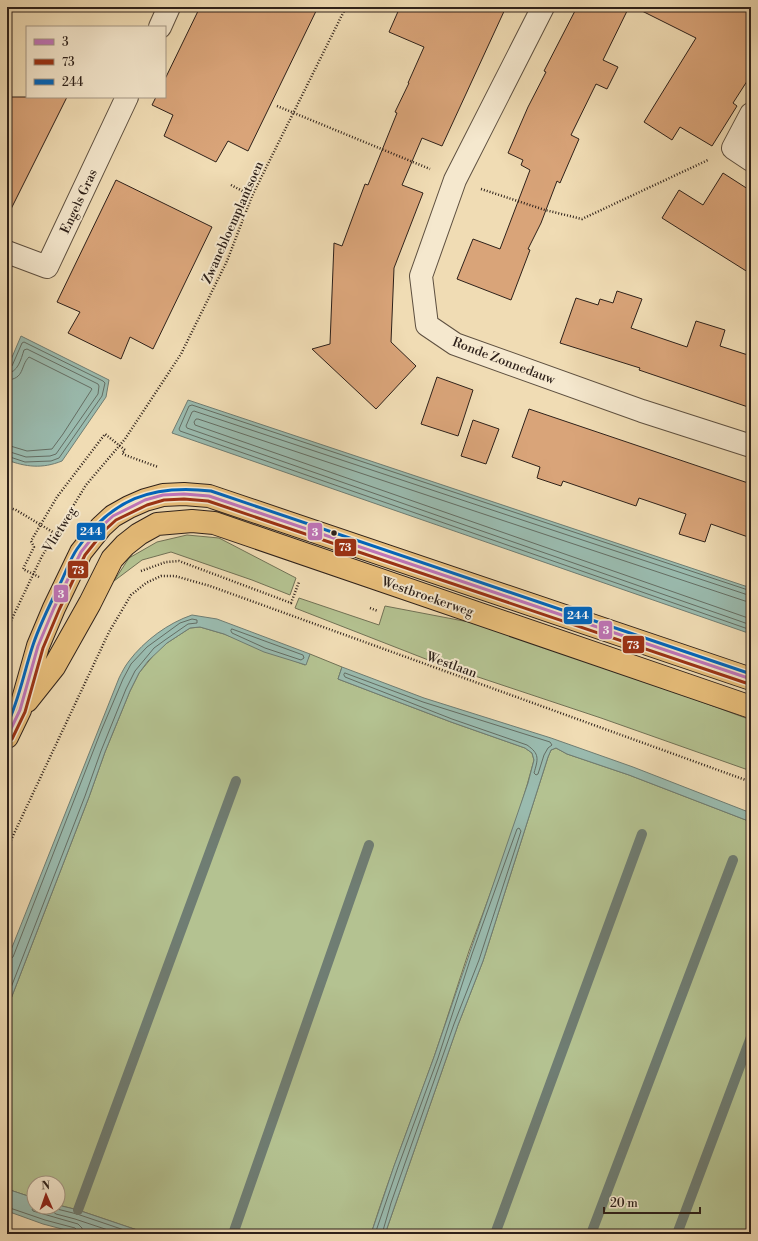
<svg xmlns="http://www.w3.org/2000/svg" width="758" height="1241" viewBox="0 0 758 1241" font-family="'Libre Bodoni',serif">
	<rect width="100%" height="100%" fill="#f0dcb4"/>
	<filter id="stains"><feTurbulence type="fractalNoise" baseFrequency=".005" numOctaves="4"/><feColorMatrix values="0 0 0 0 .2 0 0 0 0 .09 0 0 0 0 .02 0 0 0 .5 -.17"/></filter>
	<radialGradient id="worn" r=".72"><stop offset=".6" stop-color="#630" stop-opacity="0"/><stop offset="1" stop-color="#630" stop-opacity=".3"/></radialGradient>
	<!-- green -->
	<path fill="#b4c291" stroke="#717256" d="M187,535l32,3 77,40 -6,17 -38,-15 -81,-28 -29,8 -28,21 15,-23 28,-16z
		M299,598l80,27 6,-19 89,17 141,47 136,50v51l-150,-53 -165,-55 -141,-55z
		M200,627l24,7 81,31 5,-11 32,13 -4,12 113,43 74,26 7,5 2,7c-17,65 -42,128 -65,191 -12,36 -23,71 -35,106 -21,59 -44,117 -63,177h-222l-71,-24 -20,-5v-22h-24v15l-27,-9v-180l82,-212 16,-45 25,-61 9,-18 18,-22 10,-8 23,-15z
		M556,748l11,6 62,21 122,47v412h-366l73,-209 25,-64 65,-204 3,-7z"/>
	<!-- water -->
	<path fill="#9abbaf" stroke="#6f7d73" d="M21,336l88,44 -3,17 -44,64c-20,8 -36,6 -55,-1v-91z
		M188,400l563,188v46l-579,-201z
		M192,615l25,4 93,35 -4,11 -42,-13 -40,-18 -24,-7 -10,1 -23,15 -19,18 -9,12 -9,18 -25,61 -16,45 -82,212v-49l112,-282c3,-6 6,-12 10,-17 15,-20 39,-38 63,-46z
		M342,667l82,31 127,40 82,29 118,46v9l-122,-47 -62,-21 -11,-6 -5,2 -3,7 -65,204 -25,64 -73,209h-14l23,-68 40,-109 94,-274 6,-23 -2,-7 -7,-5 -74,-26 -113,-43z
		M7,1189l27,9v9h24v-2l20,5 71,24h-68l-38,-10 -36,-13z"/>
	<g fill="none" stroke-linecap="round" stroke-linejoin="round">
		<!-- shore -->
		<path stroke="#646e64" stroke-width="1" d="M7,368l5,-2 10,-23 2,-1 79,39 2,2 -3,13 -43,62 -8,3 -26,1 -18,-6
			M7,373c11,0 14,-14 17,-23l3,-1 71,35 1,2 -1,8 -42,60 -6,2 -24,1 -19,-6
			M7,380c18,-1 13,-14 22,-23l62,31 1,1 -29,45 -11,15 -25,2 -20,-6
			M751,591l-559,-186 -3,1 -10,23 1,2 571,199
			M751,596l-557,-185 -2,1 -6,14 1,2 564,197
			M751,602l-6,-1 -547,-182h-2l-2,3 1,3 556,194
			M232,629l71,26 1,3 -3,2 -36,-12 -33,-15 -1,-2z
			M345,673l78,29 127,40 2,3 -4,3 -4,7 -6,19 -2,1 -2,-2c4,-14 6,-19 -7,-28l-75,-26 -107,-42 -1,-2z
			M7,960l3,-1 3,-2 88,-226 22,-52 8,-15 16,-17 33,-24 12,-4 5,1v3l-9,1 -23,16 -11,8 -19,23 -9,18 -25,62 -16,45 -78,202
			M7,1207l38,13 30,8 3,3v3
			M34,1207l-2,2 1,2 45,13 4,4 1,6
			M49,1207l3,4 4,3 19,5 45,15
			M55,1207l2,2 20,5 59,20
			M375,1234l23,-67 40,-109 34,-104 45,-125 2,-1 2,3 -42,129 -25,64 -63,179 -9,31"/>
		<!-- stream -->
		<path stroke="#6f7d73" stroke-width="10" d="M78,1210l158,-429
			M233,1234l136,-389
			M495,1234l147,-400
			M591,1234l142,-374
			M677,1234l74,-197"/>
	</g>
	<!-- building -->
	<path fill="#d9a479" stroke="#2e211a" d="M200,7h118l-70,144 -20,-10 -12,21 -52,-26 9,-21 -21,-10 4,-8h9v-18z
		M400,7h106l-64,139 -20,-8 -20,47 21,8 -29,75 -3,74 25,24 -40,43 -64,-60 18,-5 4,-101 8,3 23,-62 3,1 29,-72 -2,-1 14,-29h-1l16,-36 -35,-15z
		M577,7h52l-26,53 15,7 -11,22 -11,-5 -25,51 8,4 -19,44 -3,-2 -16,42 -13,26 2,1 -19,50 -54,-21 16,-40 27,10 30,-79 -9,-5 2,-5 -15,-7 20,-46 18,-35 -2,-1z
		M634,7h117v68l-18,28 4,3 -25,40 -32,-19 -8,13 -28,-18 52,-84z
		M7,97h60l-60,120z
		M723,173l28,18v83l-89,-56 17,-28 24,15z
		M116,180l96,47 -59,122 -23,-12 -9,22 -53,-26 12,-21 -23,-10z
		M617,291l25,8 -11,29 56,19 9,-26 29,9 -5,16 31,10v52l-112,-38 1,-2 -80,-25 16,-45 22,7 2,-6 13,4z
		M437,377l36,13 -15,46 -37,-12z
		M529,409l222,75v54l-40,-14 -6,18 -26,-8 7,-20 -47,-16 -3,8 -73,-25 -2,5 -24,-8 3,-11 -28,-10z
		M473,420l26,9 -13,35 -25,-8z"/>
	<g fill="none" stroke-linecap="round" stroke-linejoin="round">
		<!-- minor casing -->
		<g stroke="#5e5040" stroke-width="24">
			<path id="minor" d="M543,7l-88,173 -34,96 6,49 28,19 187,67 109,35
				M160,27l9,-20
				M751,114l-18,34 18,12
				M7,252l40,15 80,-170"/>
		</g>
		<!-- major casing -->
		<g stroke="#2e211a" stroke-width="24">
			<path id="major" d="M27,701l27,-34 36,-64 22,-44 13,-14 14,-11 18,-10 35,-3 22,2 537,184
				M7,737l13,-27 18,-64 16,-38 27,-56 20,-25 12,-11 16,-9 16,-7 18,-5 21,-1 25,2 542,183"/>
		</g>
		<!-- path -->
		<path stroke="#2e211a" stroke-width="2.5" stroke-dasharray="1 2" stroke-linecap="butt" d="M277,106l153,63
			M231,185l21,11
			M481,189l64,21 37,9 126,-59
			M7,507l9,3 40,24
			M141,571l25,-9 13,-1 112,42 8,-21h1
			M39,577l-16,-8 11,-22 -3,-6 26,-44 48,-63 20,16 -3,3 3,2 33,12
			M370,608l8,3
			M7,629l35,-73 14,-22 30,-49 39,-46 56,-85 46,-93 25,-65 94,-189
			M7,845l4,-5 98,-208 22,-37 15,-12 15,-7h14l35,10 541,196"/>
		<!-- minor -->
		<use href="#minor" stroke="#f5e8ce" stroke-width="22"/>
		<!-- major -->
		<use href="#major" stroke="#e8be7a" stroke-width="22"/>
		<!-- bus-1 casing -->
		<g stroke="#f5e8ce" stroke-width="6">
			<path id="bus-1" d="M7,737l13,-27 18,-64 16,-38 27,-56 20,-25 12,-11 32,-16 18,-5 21,-1 25,2 542,183"/>
		</g>
		<!-- bus-2 casing -->
		<g stroke="#f5e8ce" stroke-width="6">
			<path id="bus-2" d="M12,739l13,-27 18,-64 16,-38 26,-55 20,-25 11,-10 31,-15 17,-5 20,-1 24,2 541,183"/>
		</g>
		<!-- bus-3 casing -->
		<g stroke="#f5e8ce" stroke-width="6">
			<path id="bus-3" d="M7,725c12,-25 17,-53 26,-80 7,-21 17,-41 27,-61 6,-12 10,-25 17,-35 34,-50 75,-65 134,-58l540,183"/>
		</g>
		<!-- bus-1 -->
		<use href="#bus-1" stroke="#c075ba" stroke-width="3"/>
		<!-- bus-2 -->
		<use href="#bus-2" stroke="#9b3214" stroke-width="3"/>
		<!-- bus-3 -->
		<use href="#bus-3" stroke="#0065bd" stroke-width="3"/>
	</g>
	<!-- markers -->
	<circle fill="#2e211a" stroke="#f5e8ce" stroke-width="1.5" cx="334" cy="533" r="3.5"/>
	<g text-anchor="middle" stroke-width="4" stroke-linejoin="round" paint-order="stroke">
		<!-- street labels -->
		<g font-size="13" fill="#2e211a" stroke="#f5e8ce">
			<text transform="translate(78 201) rotate(-65)" y="5">Engels Gras</text>
			<text transform="translate(232 222) rotate(-66)" y="5">Zwanebloemplantsoen</text>
			<text transform="translate(504 360) rotate(21)" y="5">Ronde Zonnedauw</text>
			<text transform="translate(59 529) rotate(-58)" y="5">Vlietweg</text>
			<text transform="translate(428 596) rotate(19)" y="5">Westbroekerweg</text>
			<text transform="translate(452 664) rotate(20)" y="5">Westlaan</text>
		</g>
	</g>
	<g stroke="#f5e8ce" stroke-width="1.5">
		<rect x="76" y="522" width="30" height="19" rx="4" fill="#0065bd"/>
		<rect x="307" y="522" width="16" height="19" rx="4" fill="#c075ba"/>
		<rect x="334" y="538" width="23" height="19" rx="4" fill="#9b3214"/>
		<rect x="67" y="560" width="22" height="19" rx="4" fill="#9b3214"/>
		<rect x="53" y="584" width="16" height="19" rx="4" fill="#c075ba"/>
		<rect x="563" y="606" width="30" height="19" rx="4" fill="#0065bd"/>
		<rect x="598" y="620" width="15" height="20" rx="4" fill="#c075ba"/>
		<rect x="622" y="635" width="23" height="19" rx="4" fill="#9b3214"/>
	</g>
	<g font-size="11" text-anchor="middle" font-weight="bold" fill="#fff">
		<text x="91" y="535">244</text>
		<text x="315" y="536">3</text>
		<text x="345" y="551">73</text>
		<text x="78" y="574">73</text>
		<text x="61" y="598">3</text>
		<text x="578" y="619">244</text>
		<text x="606" y="634">3</text>
		<text x="633" y="649">73</text>
	</g>
	<!-- margin -->
	<rect width="758" height="1241" fill="none" stroke="#f0dcb4" stroke-width="24"/>
	<rect x="8" y="8" width="742" height="1225" fill="none" stroke="#2e211a" stroke-width="2"/>
	<rect x="12" y="12" width="734" height="1217" fill="none" stroke="#2e211a"/>
	<!-- legend -->
	<rect x="26" y="26" width="140" height="72" fill="#f5e8ce" stroke="#a59886"/>
	<rect x="34" y="39" width="20" height="6" fill="#c075ba" stroke="#a59886"/>
	<text x="62" y="46" font-size="12" fill="#2e211a">3</text>
	<rect x="34" y="59" width="20" height="6" fill="#9b3214" stroke="#a59886"/>
	<text x="62" y="66" font-size="12" fill="#2e211a">73</text>
	<rect x="34" y="79" width="20" height="6" fill="#0065bd" stroke="#a59886"/>
	<text x="62" y="86" font-size="12" fill="#2e211a">244</text>
	<!-- north arrow -->
	<g transform="translate(46 1195) rotate(358)"><circle r="19" fill="#f5e8ce" stroke="#a59886"/>
	<path d="M0-3L7 15L0 10L-7 15Z" fill="#8f2418"/>
	<text y="-6" font-size="11" font-weight="bold" text-anchor="middle" fill="#2e211a">N</text>
	</g>
	<!-- scale -->
	<path d="M604 1207v6h96v-6" fill="none" stroke="#2e211a" stroke-width="2"/>
	<text x="610" y="1207" font-size="12" fill="#2e211a" stroke="#f5e8ce" stroke-width="3" paint-order="stroke">20 m</text>
	<rect width="100%" height="100%" filter="url(#stains)"/>
	<rect width="100%" height="100%" fill="url(#worn)"/>
</svg>
